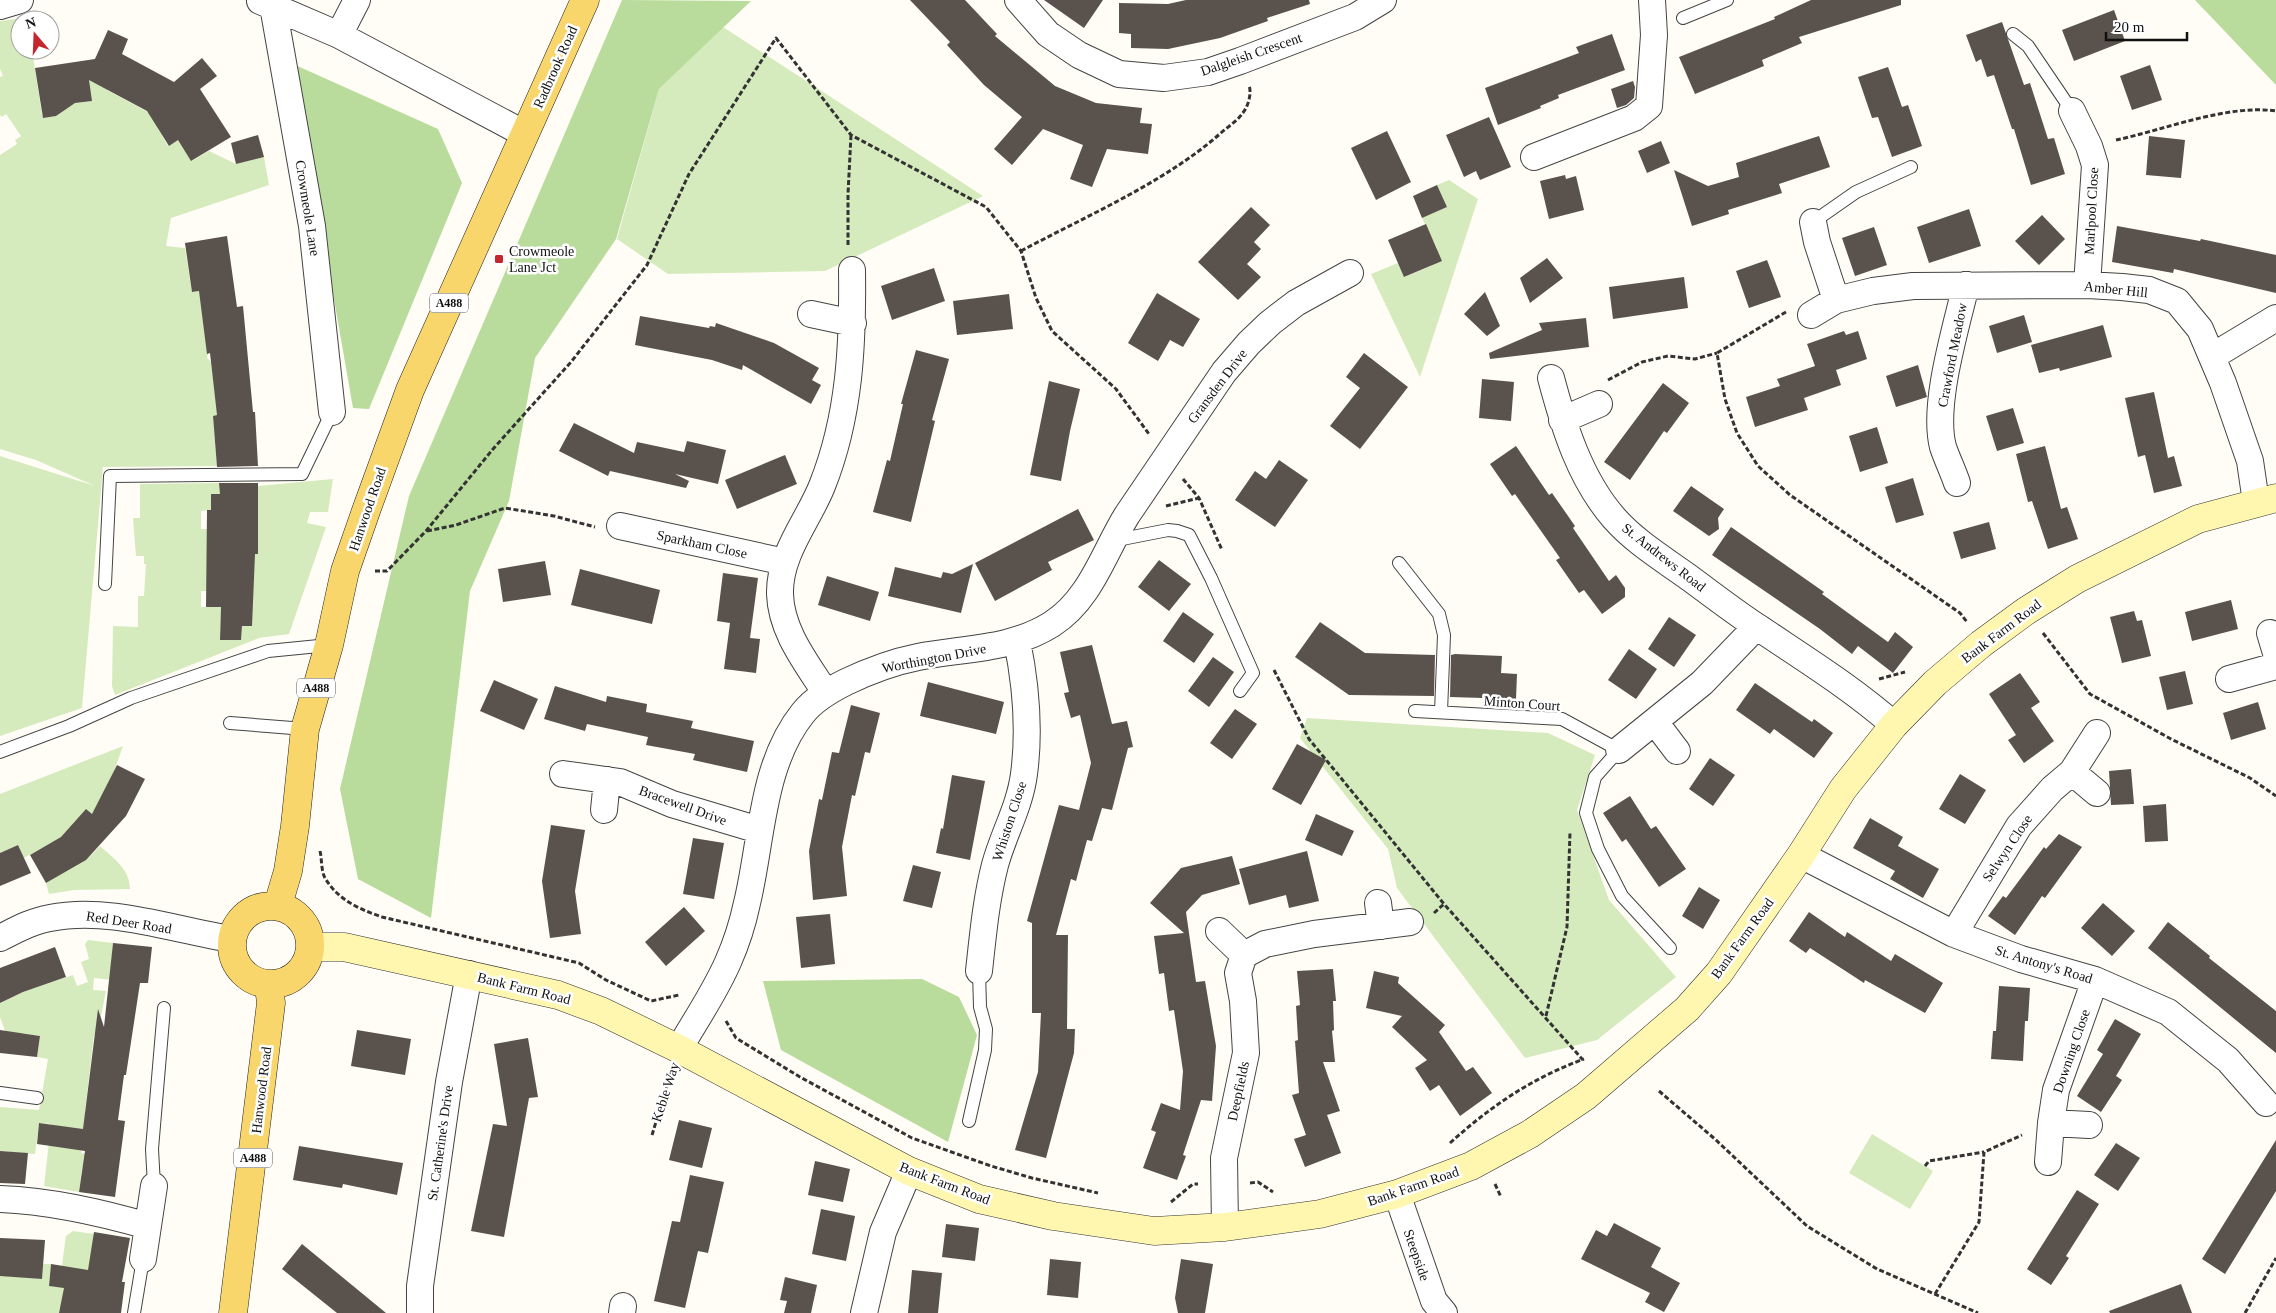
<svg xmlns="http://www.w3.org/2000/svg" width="2276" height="1313" viewBox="0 0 2276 1313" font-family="Georgia,serif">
	<rect width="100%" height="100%" fill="#fffdf5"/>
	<!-- green -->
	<path fill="#d5ebbd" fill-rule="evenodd" d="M47,15v5h-27v30h12l10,65c8,3 13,2 20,-3l-1,-7 31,-4 -13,-15 -3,-24 14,6 6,-12 25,13 -14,21 57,31 -7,6 11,19 10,-6 14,21 17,-10 27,13 28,-7 5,28 -98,33 -5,28 19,2 7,44 31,-5 -16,71 4,4 6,49v4l-4,1 4,50 -114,1 -21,241 -82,28v-280l95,30 -59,-26 -36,-11v-294l17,-11 -2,-4 6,-4 -15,-22 -4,3 -2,-2v-38l3,-1 -3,-7v-48z
		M723,27l260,169 -158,75 -157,3 -51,-35 42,-150z
		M1449,180l29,19 -58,178 -49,-103 27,-11 7,14 26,-11 6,-18 -15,-30 25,-11 -10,-22z
		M333,479l-5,33h-18l-3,11 19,4 -37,107 -30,4 -144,57 -3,-9 1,-60 25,1v-31h6l2,-32h-2v-8h-8l-3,-38h7v-34l83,-1 1,12 -13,15 -10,1v18h6v25h50l1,-68zM201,591h10l31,35 -1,14 -21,-1 1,-32h-20z
		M1307,718l241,15 47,22 -18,55 32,90 67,77 -79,63 -72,18 -128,-170 -9,-39 -88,-111z
		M123,746c-6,17 -19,54 -30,67 -18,20 -46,32 -69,45l-6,-13 -18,8v-59z
		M100,846c14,13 30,23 30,43l-56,1 -25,4 -3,-11 31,-18 3,-16 9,8z
		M88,940l25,3 -2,21 13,1 -1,16 -29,-3 -1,12 13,1 -8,40 -4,4 -9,76 2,3 -6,39 14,3 -13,12 -3,24 -35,-6 7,-62 -12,-1 -4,31 -35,-3v-44l39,3 9,-51 -11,-2 3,-21 -18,-3 -11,14 -11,-30v-14l28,-13 45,-15 4,11 11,-4 -7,-20 8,-3 -4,-15z
		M1872,1134l61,37 -23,38 -61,-36z
		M73,1231l21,3 7,23 -41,51 -1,5h-59v-39l42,5 1,-15h8l-2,22 10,1 7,-51z"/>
	<!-- forest -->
	<path fill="#b9dc9c" d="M622,0l129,1 -92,88 -43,150 -81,119 -26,143 -39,90 -39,327 -73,-39 -18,-90 69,-293z
		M2195,0h81v85z
		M293,64l145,65 24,54 -93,226 -16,-1z
		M922,979l37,18 18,38 -29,107 -167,-92 -18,-69z"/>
	<!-- building -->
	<path fill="#5a524d" d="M910,0h55l32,34 -2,2 60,50 41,17 46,5 -2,15 12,1 -4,30 -41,-5 -15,38 -22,-8 13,-34 -40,-16 -31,36 -18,-16 28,-32 -38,-32 -37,-40 3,-3z
		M1044,0h59l-19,28z
		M1186,0h123l1,4 -43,14 1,3 -48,17 -52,11 -37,-1v-14l-12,-1v-30l49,1z
		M1811,0h90v5l-102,32 3,6 -40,17 2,6 -69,28 -16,-37 96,-38 -1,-2z
		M2114,10l11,31 -51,20 -12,-31z
		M2002,22l22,63 6,-2 18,56 6,-1 11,36 -34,11 -17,-56h-2l-18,-54 -7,2 -6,-18 -5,3 -10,-27z
		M108,30l20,9 -6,15 52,28 28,-24 15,18 -17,13 31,48 -40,24 -13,-21 -9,6 -22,-35 -58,-31 3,21 -17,2 -19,13 -13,2 -8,-50 60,-9z
		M1612,34l13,36 -67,25 1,3 -19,8 1,2 -43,17 -13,-37 94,-35 -3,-6z
		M2150,65l12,35 -30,10 -12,-34z
		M1888,67l14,40 6,-2 14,41 -30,11 -14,-40 -6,1 -14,-41z
		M1633,81l2,6 -1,11 -8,7 -9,3 -6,-19z
		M1489,117l22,50 -31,13 -4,-9 -12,6 -18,-42z
		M1387,131l24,51 -35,18 -25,-52z
		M258,135l6,22 -28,7 -5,-21z
		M1819,136l11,31 -51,17 3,9 -54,17 1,4 -37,12 -18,-56 34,16 31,-9 -3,-14z
		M2149,136l36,4 -4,38 -35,-3z
		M1661,141l9,22 -23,10 -9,-22z
		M1565,175l1,4 10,-3 8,34 -35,9 -9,-38z
		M1437,185l10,22 -25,11 -9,-22z
		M1251,207l19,18 -16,17 7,7 -14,15 14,13 -23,23 -40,-38z
		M1969,209l12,37 -52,17 -12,-36z
		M2042,215l23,24 -26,26 -24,-24z
		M1426,224l16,37 -38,16 -16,-37z
		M2117,226l83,15 1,-2 75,16v38l-102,-24 -1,4 -61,-11z
		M1874,227l13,38 -32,11 -13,-38z
		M227,236l10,71 6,-1 10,106h2l3,54 -41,1 -4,-51 4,-1 -7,-62 -3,1 -8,-63 -7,1 -7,-49z
		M1547,258l16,20 -33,25 -10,-25z
		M1767,260l14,37 -32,11 -13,-37z
		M934,268l11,33 -53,19 -11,-34z
		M1684,277l4,31 -75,11 -4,-32z
		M1485,292l15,34 -13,10 -23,-22z
		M1157,293l43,26 -17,28 -13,-7 -12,21 -30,-18z
		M1009,294l4,35 -56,6 -4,-34z
		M2024,315l8,27 -35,11 -8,-27z
		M640,316l69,12 1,-2 5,1 1,-4 58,20 45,25 -7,12 9,5 -10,19 -68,-39 -1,5 -30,-10 -77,-15z
		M1586,318l3,29 -99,12 -1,-6 53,-23 -3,-7z
		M2103,325l9,32 -52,14 -1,-3 -20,5 -8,-28z
		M1844,331l2,4 12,-4 9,28 -31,11 5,15 -37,13 4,12 -53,17 -9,-30 34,-11 -3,-7 38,-13 -8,-22z
		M916,350l33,9 -17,61 3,1 -24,101 -38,-10 14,-52 3,1 13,-57h-2z
		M1364,353l44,34 -48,62 -30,-23 30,-38 -14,-11z
		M1918,365l9,32 -31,10 -10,-31z
		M1482,379l32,3 -3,39 -32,-3z
		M1049,381l31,8 -10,42 -9,50 -31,-6z
		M1663,383l26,20 -22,30 -3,-2 -34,49 -26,-18z
		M2154,392l14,66 6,-2 8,30 -28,7 -9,-38 -7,2 -13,-59z
		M2013,408l11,35 -27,8 -11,-35z
		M574,423l60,30 3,-11 47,10 3,-11 39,9 -8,34 -43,-10 14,7 -3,7 -76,-17 -2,5 -49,-25z
		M1877,427l11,36 -28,9 -11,-36z
		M1516,446l33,49 3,-2 23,33 -2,2 36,53 7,-6 9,13v9l-23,17 -18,-24 -5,3 -23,-33 4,-2 -45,-64 -3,2 -22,-32z
		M2045,446l16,63 6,-2 11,32 -30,10 -16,-48 -4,1 -12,-48z
		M785,455l12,29 -60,25 -12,-29z
		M1279,460l29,20 -33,47 -40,-27 20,-29 11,8z
		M1913,478l11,37 -28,8 -11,-36z
		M219,483h39v71h-3l-3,72h-10l-1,14h-21l1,-33h-15l1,-97h4v-16h9z
		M1691,486l33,23 -6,9 1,11 -10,7 -36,-25z
		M1078,509l16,31 -46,22 4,8 -57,31 -20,-38z
		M1989,522l7,27 -35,10 -8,-27z
		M1731,527l93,65 -2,2 66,48 7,-10 18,15 -20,26 -35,-27 -6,8 -32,-25 -108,-74z
		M1159,560l32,24 -22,27 -31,-24z
		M545,561l6,34 -48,7 -5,-33z
		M973,564l-12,49 -73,-17 7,-29 46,11 2,-6 9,2z
		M580,569l80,21 -8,34 -81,-19z
		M723,573l35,5 -8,60 10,1 -4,34 -32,-4 6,-46 -13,-2z
		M827,576l52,16 -9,29 -52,-16z
		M2231,600l7,29 -46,12 -7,-29z
		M2134,611l3,10 5,-1 9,36 -29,7 -12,-46z
		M1183,612l31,22 -20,29 -31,-22z
		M1669,617l27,18 -22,32 -26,-18z
		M1320,622l45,31 70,2 -1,41 -85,-1 -54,-38z
		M1092,645l20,79 15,-3 6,26 -5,1 -16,62 -10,-2 -10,33 -5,-1 -11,41 -5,-2 -15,56h12l-1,94h8l-1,24 -28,105 -31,-8 23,-78 3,-59h-9v-90l-5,-2 32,-116 20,5 12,-47 -11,-48 -9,3 -7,-25 5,-1 -9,-40z
		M1629,649l28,20 -21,30 -28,-19z
		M1455,654l47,2 -1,17 16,1 -1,25 -66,-2 1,-42z
		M1213,657l21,15 -25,35 -21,-16z
		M2185,671l8,33 -26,6 -8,-33z
		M2020,673l20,29 -9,6 23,33 -30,22 -16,-23 8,-5 -27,-41z
		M494,680l44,19 -14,31 -44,-19z
		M928,682l76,20 -8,32 -76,-18z
		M1755,683l57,39 2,-3 19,14 -19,25 -40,-29 -4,5 -34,-24z
		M555,686l51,16 1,-6 40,8 -1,8 47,9 -2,7 63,13 -7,31 -54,-12 2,-6 -49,-9 2,-8 -61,-13 -2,7 -41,-12z
		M2258,702l8,27 -35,11 -8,-27z
		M851,705l29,8 -10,40 -5,-1 -10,44 -3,-1 -10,52 5,49 -34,4 -4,-49 10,-52 3,1 10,-48 7,1z
		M1235,709l22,15 -25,35 -22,-16z
		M1297,744l29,16 -25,45 -29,-16z
		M1710,758l25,17 -22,31 -24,-17z
		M117,765l28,14 -19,37 -40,44 -40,23 -16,-28 31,-18 25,-28 6,5z
		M2131,769l3,35 -23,1 -2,-34z
		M1960,774l26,16 -21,34 -26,-15z
		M952,775l33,6 -15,79 -34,-7 5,-25 2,1z
		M1630,796l21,33 5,-3 30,43 -27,18 -33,-48 -4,3 -19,-29z
		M2166,804l2,37 -23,1 -2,-36z
		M1316,814l38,17 -12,25 -37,-16z
		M1870,818l33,19 -5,9 41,23 -16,29 -33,-19 5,-8 -42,-23z
		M551,825l34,5 -10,61 6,43 -31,4 -8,-57z
		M2059,834l23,13 -37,51 -3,-2 -27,39 -27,-19 15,-20 3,2 38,-51 2,2z
		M693,838l31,5 -10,56 -31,-5z
		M18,845l13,28 -31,13v-33z
		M1307,851l12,50 -30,7 -3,-13 -37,10 -10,-36z
		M1232,856l8,28 -38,11 -16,17 10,70 9,-1 11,65 -4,55 -11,-1 -18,55 3,1 -9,24 -34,-12 13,-36 -5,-2 10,-27 19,7 3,-39 -9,-61 -5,1 -5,-38 -5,1 -5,-38 30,-3 -34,-30 31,-35z
		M913,865l28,7 -9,36 -29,-7z
		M1699,887l21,13 -17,29 -21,-13z
		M2103,903l32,28 -23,25 -31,-28z
		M684,907l21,24 -39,35 -21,-24z
		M1809,912l36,25 2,-5 44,29 4,-7 48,29 -18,30 -60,-33 -1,3 -54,-35 -4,5 -17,-12z
		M830,914l5,50 -34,4 -5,-51z
		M2168,922l42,34 -1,2 67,53v42l-128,-105z
		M113,943l39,4 -4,36h-8l-14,92h-2l-6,45 7,1 -10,76 -36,-5 6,-41 -48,-7 2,-21 44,6 15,-120 6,18z
		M55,947l11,30 -43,15 -23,11v-35z
		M1333,969l3,32h-3l1,29 -2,1 3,31h-12l17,49 -13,4 14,38 -36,14 -11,-28 12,-4 -14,-40 7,-2 -4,-52 3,-1 -2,-34 4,-1 -3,-34z
		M1374,971l25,6 -1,6 47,42 -6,7 27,39 7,-4 19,26 -32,23 -21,-31 -9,6 -15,-23 12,-8 -35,-33 10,-11 -36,-8z
		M1999,986l31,2 -2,33h-3l-2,40 -32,-2 2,-28h3z
		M2115,1019l26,15 -25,42 6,4 -21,32 -24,-16 26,-42 -6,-4z
		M0,1030l40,6 -3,21 -37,-4z
		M357,1030l54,9 -6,36 -54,-9z
		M528,1038l10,59 -9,1 -25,139 -33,-6 22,-107 14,2 -13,-82z
		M679,1120l33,8 -10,40 -33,-8z
		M2276,1140v51l-51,83 -23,-15z
		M2116,1143l24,15 -22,33 -24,-16z
		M299,1146l104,17 -6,32 -54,-11 -1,4 -49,-8z
		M0,1151l28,2 -3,31 -25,-1z
		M815,1161l35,8 -7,33 -35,-7z
		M690,1175l34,7 -16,71 -10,-2 -13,57 -31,-7 18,-80 8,1z
		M2077,1190l22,14 -33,52 3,2 -18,27 -24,-16z
		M821,1209l34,7 -9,45 -34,-7z
		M1614,1223l47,25 -10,19 29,16 -16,29 -19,-10 5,-9 -69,-34 15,-29 11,6z
		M946,1224l33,4 -4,33 -33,-4z
		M94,1232l36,6 -8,44h3l-4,31h-62l5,-25 -15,-2 2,-22 37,6z
		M0,1238l45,2 -3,39 -42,-3z
		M302,1244l84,69h-49l-55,-44z
		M1050,1259l31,3 -3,36 -31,-3z
		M1181,1259l32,5 -8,49h-27l-3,-15z
		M912,1270l30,3 -4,40h-30z
		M785,1277l32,8 -6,28h-27l3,-12 -7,-1z
		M2181,1284l11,29h-82l-1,-2z"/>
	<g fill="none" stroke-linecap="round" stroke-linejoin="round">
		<!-- lane casing -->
		<g stroke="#444" stroke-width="14">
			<path id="lane" d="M1683,18l44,-18
				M2013,34l15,12 44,65
				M1813,222l43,-30 55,-25
				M1112,541l56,-11 9,1 12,4 22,43 42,95 -13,18
				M1399,563l40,51 5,21 -3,77
				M105,584l5,-108 192,-2 30,-62
				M1415,711l147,8 57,31 -24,27 -9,36 12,36 24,47 48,52
				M230,723l75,6
				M0,752l69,-26 62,-28 137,-47 61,-6
				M0,1093l37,5
				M969,1121l16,-71 1,-21 -6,-22 -1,-36
				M154,1186l-2,-37 12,-141
				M134,1313l9,-54"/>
		</g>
		<!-- street casing -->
		<g stroke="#444" stroke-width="28">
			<path id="street" d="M1018,0l30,34 31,21 40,19 45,4 44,-6 32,-11 115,-44 28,-17
				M260,1l79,34 186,99
				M0,6l20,-6
				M273,6l39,220 20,186
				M339,35l18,-35
				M2072,111l17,35 6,19 -8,120
				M1534,157l100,-39 15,-12 5,-71 -2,-35
				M1813,222l4,20 19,58
				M811,314l42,9
				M1811,315l25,-15 37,-9 40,-5 174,-1 35,2 27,3 28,11 23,28 23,54 27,78 6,41
				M2213,356l63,-38
				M1551,378c13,49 29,101 63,140 22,25 51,42 77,61 23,17 45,34 68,49 46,31 93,60 135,97
				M1562,420l37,-16
				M1957,483c-4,-12 -10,-24 -14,-36 -11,-42 13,-119 23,-162
				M620,526l165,36
				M2270,633l6,20
				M2229,679l47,-13
				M825,692c-19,-30 -44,-61 -45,-98 -1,-40 28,-73 42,-108 28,-70 31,-142 30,-216
				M1655,722l22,29
				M1619,750l83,-67 54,-56
				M2072,772l25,21
				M563,774l57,8 52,22 87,26
				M604,810l3,-30
				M1801,855l153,79 67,25 74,21 73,32 60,48 38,43
				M1378,903l3,23
				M1219,931l25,24
				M1954,934l65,-108 33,-37 20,-17 25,-39
				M0,938c16,-8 32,-17 50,-20 59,-12 123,12 182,21
				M979,971c4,-36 7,-71 16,-106 8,-30 25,-59 29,-91 6,-45 2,-89 -7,-133
				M679,1049c16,-28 36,-57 49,-87 8,-18 15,-40 19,-59 15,-61 14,-138 56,-190 11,-14 27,-23 43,-31 23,-11 47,-20 72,-25 46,-9 93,-7 134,-33 39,-25 52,-72 75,-109l97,-143 25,-29 21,-20 26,-20 54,-30
				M2051,1123l38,2
				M2048,1162l3,-39 5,-33 39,-110
				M1397,1194l37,107 10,12
				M0,1199c51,2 99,13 148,27
				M1225,1227l-1,-69 22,-105 -3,-52 -5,-28 6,-18 21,-11 49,-10 96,-12
				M143,1259l11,-73
				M420,1313v-27l29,-204 20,-108
				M622,1313l1,-7
				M864,1313l19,-81 26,-61"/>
		</g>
		<!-- secondary casing -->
		<g stroke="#333" stroke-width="29">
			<path id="secondary" d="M311,947h33l214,48 43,16 78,38 230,122 70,28 74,17 101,15 71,-4 95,-13 77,-20 74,-28 59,-32 56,-38 101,-87 32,-36 82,-118 42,-66 51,-64 41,-42 46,-39 45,-33 51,-32 121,-60 78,-21"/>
		</g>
		<!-- primary casing -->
		<g stroke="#222" stroke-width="29">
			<path id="primary" d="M278,905l10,-34 7,-45 10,-97 24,-84 16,-74 22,-63 43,-118 175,-390
				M232 945a39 39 0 1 1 78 0a39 39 0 1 1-78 0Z
				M233,1313l38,-310 -2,-17"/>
		</g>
		<!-- path -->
		<path stroke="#333" stroke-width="3" stroke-dasharray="5 2.5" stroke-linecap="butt" d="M2116,140c48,-10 111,-36 160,-29
			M848,245v-51l3,-59
			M1021,251c67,-36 145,-69 201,-119 7,-6 15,-11 20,-18 6,-7 10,-20 7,-29
			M1786,312l-69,41 8,46 12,34 21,33 32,29 170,118 7,9
			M1608,380l34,-18 26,-6 27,3 22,-6
			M1183,479l16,19 23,52
			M1166,506l33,-8
			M427,531l29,-6 49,-17 49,8 41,11
			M375,571h12l39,-40 67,-82 78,-87 76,-97 42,-91 87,-136 75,97 135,72 35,44 15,47 16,33 64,58 33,45
			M2043,633l47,61 81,45 79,39 26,18
			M1274,670l35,69 135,165 139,156
			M1879,679l26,-7
			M320,851c2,8 1,20 5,27 13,22 34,31 57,39l197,46 27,17 45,21 28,-6
			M1434,913l10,-9
			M1546,1016l21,-89 3,-95
			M726,1021l10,17 64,39 112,61 79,28 41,12 66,15
			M1659,1091l57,49 91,86 70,43 101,44
			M652,1135l18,-59
			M1450,1143c41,-37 82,-65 134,-84
			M1925,1166l4,-5 55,-9
			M1250,1183l8,-1 15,10
			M1495,1184l6,13
			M1171,1202l22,-18h5
			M1935,1294l44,-72 5,-70 38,-17
			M2245,1313l31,-55"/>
		<!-- lane -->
		<use href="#lane" stroke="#fff" stroke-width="12"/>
		<!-- street -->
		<use href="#street" stroke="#fff" stroke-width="26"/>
		<!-- secondary -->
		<use href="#secondary" stroke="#fff6b0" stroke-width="28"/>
		<!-- primary -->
		<use href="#primary" stroke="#f9d66b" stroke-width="28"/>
	</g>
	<!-- markers -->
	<rect fill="#c4262e" stroke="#fff" stroke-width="2" x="494" y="254" width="10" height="10" rx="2.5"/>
	<g text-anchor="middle" stroke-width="5" stroke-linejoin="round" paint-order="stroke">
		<!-- shield labels -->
		<g fill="#fff" stroke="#585858" stroke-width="1">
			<rect x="430" y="293.5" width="38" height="19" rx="4"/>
			<rect x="297" y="678.5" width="38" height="19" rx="4"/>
			<rect x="234" y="1148.5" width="38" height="19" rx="4"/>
		</g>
		<g font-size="12" font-weight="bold" fill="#111">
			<text x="449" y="307">A488</text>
			<text x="316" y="692">A488</text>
			<text x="253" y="1162">A488</text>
		</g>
		<!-- street labels -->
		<g font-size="14" fill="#111" stroke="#fff">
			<text transform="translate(1251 54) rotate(-19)" y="5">Dalgleish Crescent</text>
			<text transform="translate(555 67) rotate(-66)" y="5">Radbrook Road</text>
			<text transform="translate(308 208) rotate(81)" y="5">Crowmeole Lane</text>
			<text transform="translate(2091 211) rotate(-87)" y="5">Marlpool Close</text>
			<text transform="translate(2116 289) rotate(6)" y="5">Amber Hill</text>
			<text transform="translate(1952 355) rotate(-79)" y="5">Crawford Meadow</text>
			<text transform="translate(1217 386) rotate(-53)" y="5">Gransden Drive</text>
			<text transform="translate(367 509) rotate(-71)" y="5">Hanwood Road</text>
			<text transform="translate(702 544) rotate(12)" y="5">Sparkham Close</text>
			<text transform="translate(1664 557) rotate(38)" y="5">St. Andrews Road</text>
			<text transform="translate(2001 631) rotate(-37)" y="5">Bank Farm Road</text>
			<text transform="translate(934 658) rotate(-11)" y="5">Worthington Drive</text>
			<text transform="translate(1522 703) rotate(4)" y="5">Minton Court</text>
			<text transform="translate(683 805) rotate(20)" y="5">Bracewell Drive</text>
			<text transform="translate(1009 821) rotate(-72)" y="5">Whiston Close</text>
			<text transform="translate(2007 848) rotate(-56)" y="5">Selwyn Close</text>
			<text transform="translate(129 922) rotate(9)" y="5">Red Deer Road</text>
			<text transform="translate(1742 938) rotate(-54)" y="5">Bank Farm Road</text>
			<text transform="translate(2044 964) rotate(17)" y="5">St. Antony's Road</text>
			<text transform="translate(524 988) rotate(14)" y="5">Bank Farm Road</text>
			<text transform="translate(2071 1051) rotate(-71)" y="5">Downing Close</text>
			<text transform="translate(261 1090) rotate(-83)" y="5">Hanwood Road</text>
			<text transform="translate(1238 1091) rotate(-78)" y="5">Deepfields</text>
			<text transform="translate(665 1092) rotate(-72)" y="5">Keble Way</text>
			<text transform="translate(440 1143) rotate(-82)" y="5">St. Catherine's Drive</text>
			<text transform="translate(945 1183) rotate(21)" y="5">Bank Farm Road</text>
			<text transform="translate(1413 1186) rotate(-19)" y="5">Bank Farm Road</text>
			<text transform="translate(1417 1255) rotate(71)" y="5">Steepside</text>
		</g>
		<!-- poi labels -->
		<g font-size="14" fill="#111" stroke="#fff" text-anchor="start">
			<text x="509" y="256">Crowmeole<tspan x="509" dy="16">Lane Jct</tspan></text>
		</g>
	</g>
	<!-- north arrow -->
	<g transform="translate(35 35) rotate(341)"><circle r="24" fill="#ffffff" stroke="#a0a0a0"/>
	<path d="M0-4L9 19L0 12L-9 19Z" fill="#c4262e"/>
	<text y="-8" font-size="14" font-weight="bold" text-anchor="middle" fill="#111111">N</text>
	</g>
	<!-- scale -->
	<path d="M2106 32v8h81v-8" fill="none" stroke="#111111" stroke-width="2.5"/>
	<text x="2114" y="32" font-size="15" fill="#111111" stroke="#ffffff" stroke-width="4" paint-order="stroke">20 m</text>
</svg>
